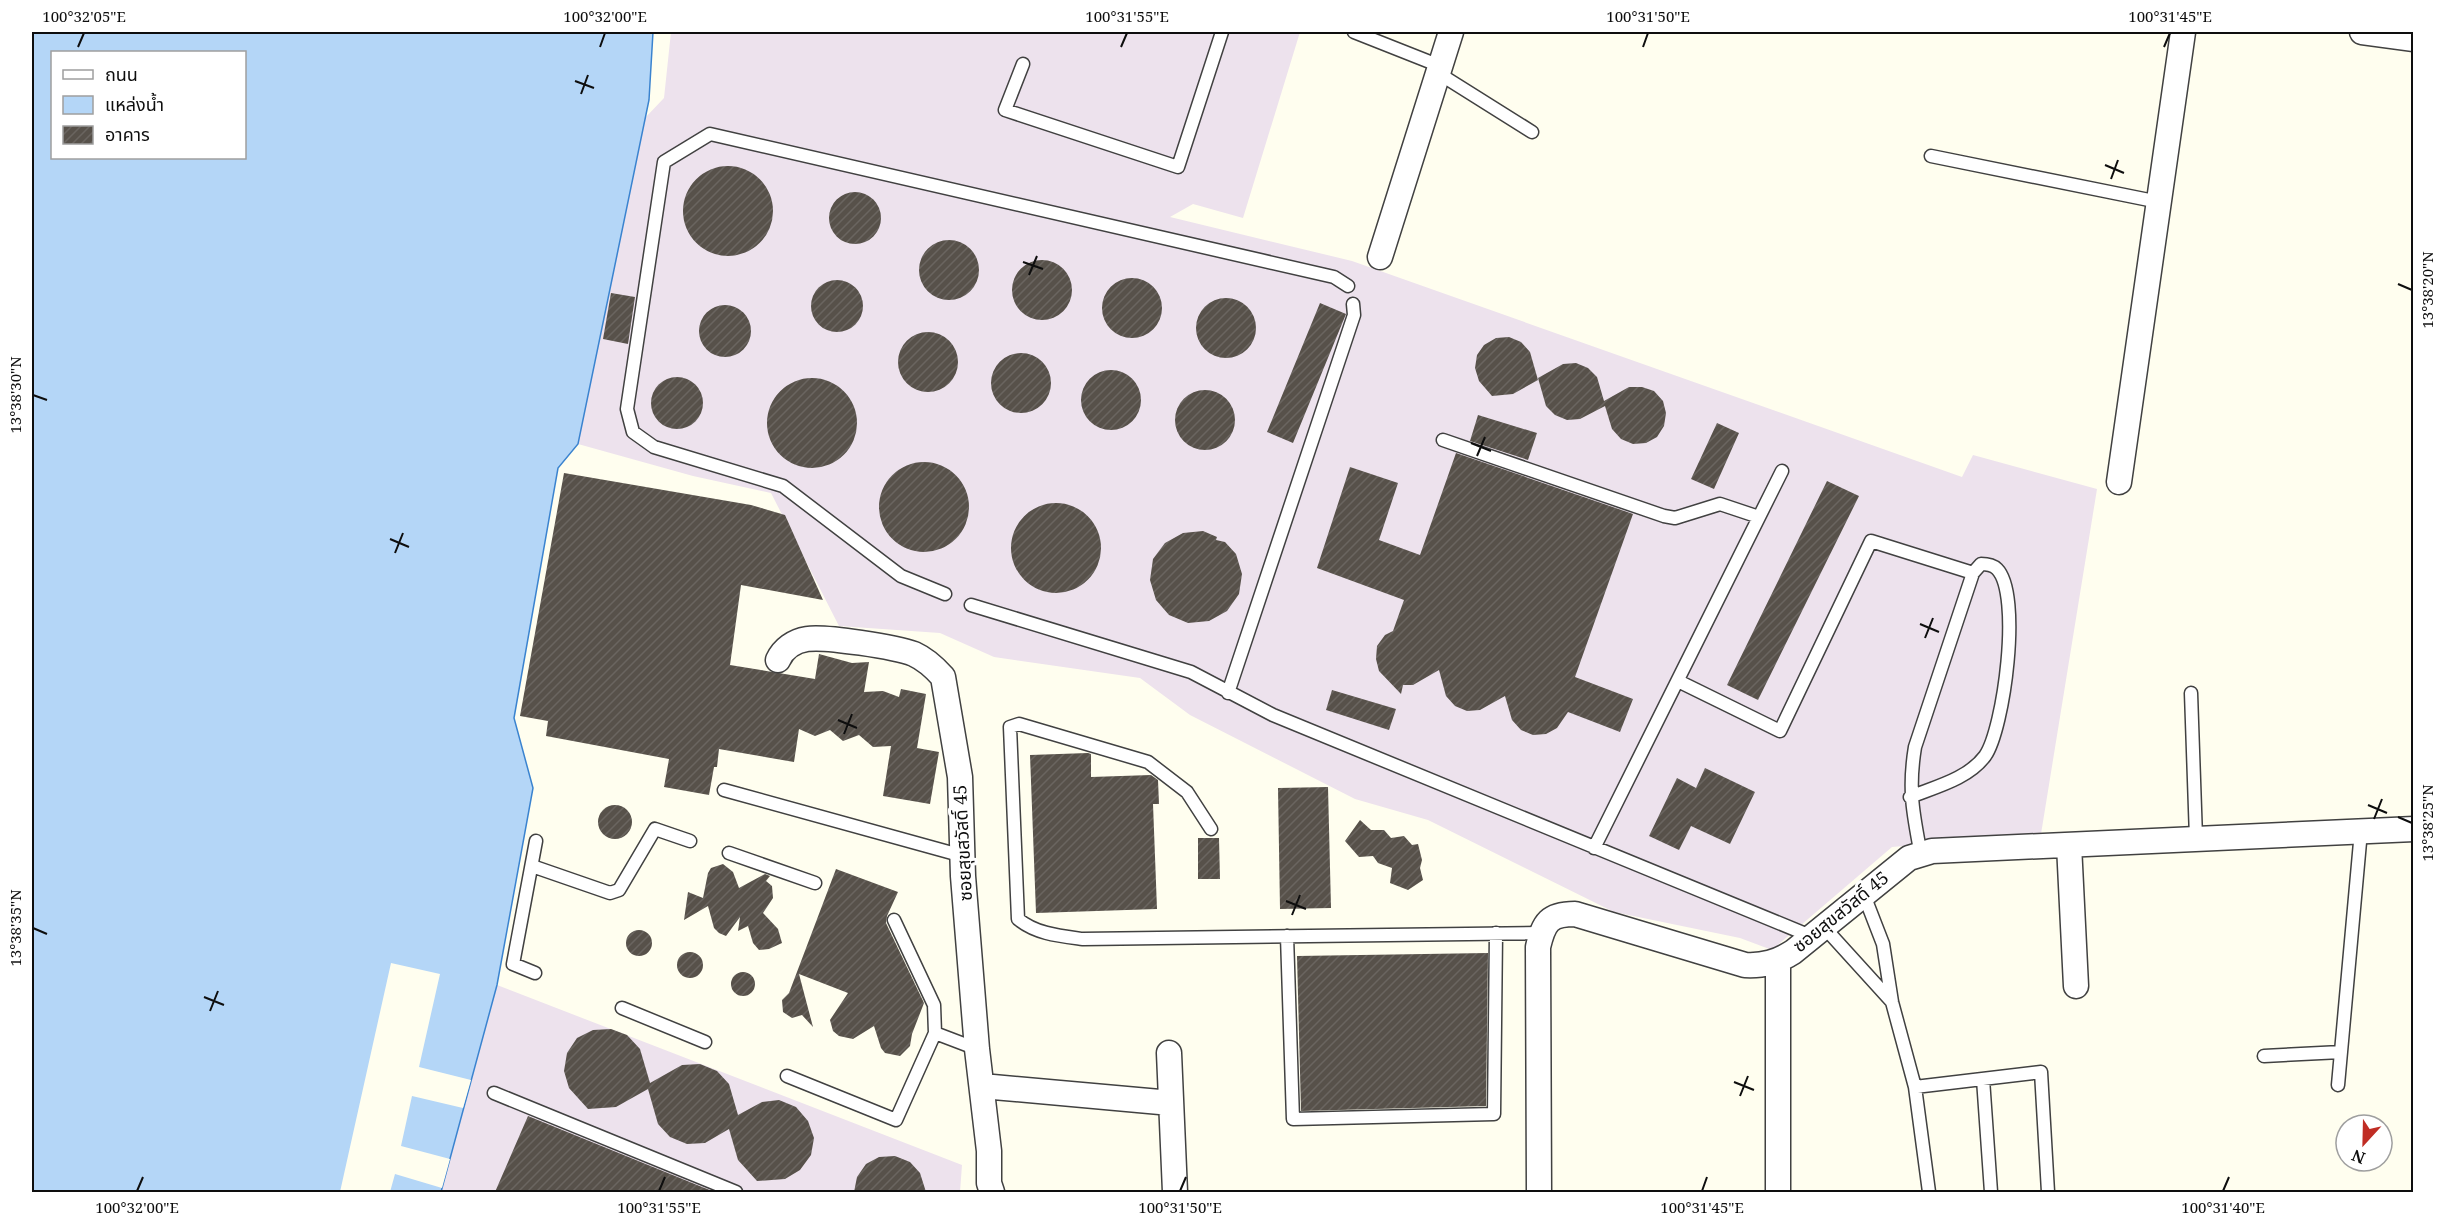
<svg xmlns="http://www.w3.org/2000/svg" width="2445" height="1224" viewBox="0 0 2445 1224" font-family="'Noto Serif','Noto Sans Thai',serif">
	<defs>
		<pattern id="building-hatch" width="6" height="6" patternUnits="userSpaceOnUse" patternTransform="scale(1.5)"><rect width="6" height="6" fill="#57514a"/><path d="M-1 1l2-2M0 6l6-6M5 7l2-2" fill="none" stroke="#6a6560"/></pattern>
	</defs>
	<rect width="100%" height="100%" fill="#fffeef"/>
	<!-- industrial -->
	<path fill="#ede2ed" d="M671,32h629l-57,186 -50,-14 -23,13 182,44 610,216 11,-22 124,34 -56,345 -149,13 -120,103 -32,-12 -126,-26 -186,-92 -73,-21 -165,-84 -50,-37 -146,-21 -54,-24 -101,-7 -68,-133 -78,-17 -115,-32 67,-326 19,-20z
		M497,985l465,180 -2,27h-519z"/>
	<!-- water -->
	<path fill="#b4d6f7" stroke="#3a83cf" stroke-width="1.5" fill-rule="evenodd" d="M32,32h621l-4,68 -71,344 -20,24 -44,250 19,70 -36,197 -56,207h-409zM52,52h192v106h-192z"/>
	<!-- pier -->
	<path fill="#fffeef" d="M391,963l49,11 -21,93 52,13 -8,28 -51,-12 -11,50 49,13 -8,29 -47,-14 -5,18h-50z"/>
	<!-- building -->
	<path fill="url(#building-hatch)" d="M683 211a45 45 0 1 1 90 0a45 45 0 1 1-90 0Z
		M829 218a26 26 0 1 1 52 0a26 26 0 1 1-52 0Z
		M919 270a30 30 0 1 1 60 0a30 30 0 1 1-60 0Z
		M1012 290a30 30 0 1 1 60 0a30 30 0 1 1-60 0Z
		M1102 308a30 30 0 1 1 60 0a30 30 0 1 1-60 0Z
		M811 306a26 26 0 1 1 52 0a26 26 0 1 1-52 0Z
		M611,293l24,4 -7,47 -25,-5z
		M1196 328a30 30 0 1 1 60 0a30 30 0 1 1-60 0Z
		M1320,303l26,11 -53,129 -26,-11z
		M699 331a26 26 0 1 1 52 0a26 26 0 1 1-52 0Z
		M898 362a30 30 0 1 1 60 0a30 30 0 1 1-60 0Z
		M1509,337l12,5 9,10 8,28 -25,14 -21,2 -13,-15 -4,-13 2,-13 7,-10 12,-7z
		M991 383a30 30 0 1 1 60 0a30 30 0 1 1-60 0Z
		M1576,363l12,5 9,9 7,24 25,-14h13l12,4 9,10 3,12 -2,13 -7,11 -11,6 -13,1 -12,-5 -9,-10 -7,-23 -25,13 -13,1 -12,-5 -9,-9 -8,-28 25,-14z
		M1081 400a30 30 0 1 1 60 0a30 30 0 1 1-60 0Z
		M651 403a26 26 0 1 1 52 0a26 26 0 1 1-52 0Z
		M767 423a45 45 0 1 1 90 0a45 45 0 1 1-90 0Z
		M1175 420a30 30 0 1 1 60 0a30 30 0 1 1-60 0Z
		M1478,415l59,18 -9,27 -58,-19z
		M1717,423l22,10 -25,56 -23,-10z
		M1456,453l177,61 -58,163 58,22 -13,33 -52,-20 -11,16 -11,6 -13,1 -12,-5 -9,-10 -7,-24 -25,14 -13,1 -12,-5 -9,-10 -7,-26 -26,15h-10l-2,9 -22,-23 -3,-12 1,-13 8,-11 8,-4 11,-31 -87,-32 33,-101 48,16 -19,57 41,15z
		M879 507a45 45 0 1 1 90 0a45 45 0 1 1-90 0Z
		M564,473l187,32 34,10 38,85 -82,-15 -11,80 85,14 4,-25 33,9 17,-1 -5,30 19,-1 16,6 2,-8 25,5 -9,54 22,4 -9,52 -47,-8 8,-50 -18,1 -14,-12 -16,6 -13,-11 -15,6 -16,-7 -5,33 -75,-13 -2,18h-3l-5,28 -45,-8 5,-28 -123,-23 2,-15 -28,-5z
		M1827,481l32,15 -101,204 -31,-15z
		M1011 548a45 45 0 1 1 90 0a45 45 0 1 1-90 0Z
		M1203,531l14,6 -1,3 9,2 11,12 6,20 -3,20 -12,17 -18,10 -21,2 -19,-8 -13,-15 -6,-20 3,-21 12,-16 18,-10z
		M1332,690l64,19 -7,21 -63,-20z
		M1088,753l3,1v23l60,-2 7,5 1,24h-6l4,105 -121,4 -6,-158z
		M1705,768l50,24 -25,52 -39,-18 -12,24 -30,-14 28,-58 19,10z
		M1328,787l3,121 -51,1 -2,-121z
		M598 822a17 17 0 1 1 34 0a17 17 0 1 1-34 0Z
		M1360,820l11,10h13l7,8 13,-2 8,9 6,-1 4,16 -2,8 3,12 -15,10 -18,-7 2,-15 -14,-5 -5,-7 -14,1 -14,-16z
		M1198,838h21l1,41h-22z
		M723,864l10,8 6,16 26,-14 5,2 -4,5 6,5 1,12 -10,15 15,16 4,14 -13,6 -10,1 -6,-7 -5,-17 -10,5 2,-14 -14,19 -7,-3 -5,-5 -6,-22 -24,14 4,-28 15,6 5,-25 3,-5z
		M836,869l62,23 -11,24 -1,7 38,80 -12,31 -2,12 -10,10 -15,-3 -4,-5 -7,-22 -21,13 -14,-3 -6,-5 -3,-11 18,-27 -49,-19 14,53 -11,-12 -10,3 -9,-6 -1,-12 7,-7z
		M626 943a13 13 0 1 1 26 0a13 13 0 1 1-26 0Z
		M677 965a13 13 0 1 1 26 0a13 13 0 1 1-26 0Z
		M1488,953l-2,153 -185,5 -4,-155z
		M731 984a12 12 0 1 1 24 0a12 12 0 1 1-24 0Z
		M611,1029l16,6 13,14 10,34 32,-18 18,-1 17,7 12,13 9,31 24,-13 17,-2 17,7 12,14 6,17 -3,17 -11,15 -15,9 -28,2 -19,-21 -9,-31 -24,14 -18,1 -17,-7 -12,-13 -10,-35 -32,18 -28,2 -19,-21 -5,-17 3,-18 10,-15 16,-8z
		M528,1116l174,71 13,5h-220z
		M895,1156l15,6 10,11 6,19h-72l3,-15 9,-13 13,-7z"/>
	<g fill="none" stroke-linecap="round" stroke-linejoin="round">
		<!-- lane casing -->
		<g stroke="#414141" stroke-width="15">
			<path id="lane" d="M1354,32l86,34
				M1023,64l-18,46 173,57 44,-135
				M1438,73l94,59
				M1931,156l228,46
				M1443,440l221,76 11,2 45,-14 39,13
				M945,594l-44,-18 -118,-90 -129,-39 -21,-15 -6,-23 37,-247 46,-28 624,143 14,9
				M971,605l220,67 82,43 540,222
				M1678,681l102,50 91,-190 102,32
				M1228,693l126,-378 -1,-11
				M2191,693l5,145
				M724,790l239,66
				M1910,797c25,-10 58,-18 75,-41 19,-27 37,-162 12,-187 -4,-4 -10,-5 -16,-5l-8,9 -58,174c-7,42 -2,67 6,108
				M1211,829l-24,-37 -39,-30 -129,-38 -9,3 8,192c18,15 42,17 65,20l458,-6
				M1594,848l188,-377
				M729,853l86,30
				M532,866l78,27 9,-3 36,-61 35,12
				M1864,895l19,49 9,58 23,85 14,105
				M894,920l40,85 1,28
				M1823,926l69,76
				M1287,936l6,183 201,-5 2,-181
				M535,973l-22,-9 23,-123
				M622,1008l83,34
				M2264,1056l77,-4
				M787,1076l109,44 39,-87 42,16
				M1983,1079l8,113
				M2338,1085l23,-254
				M1915,1087l126,-15 7,120
				M494,1093l242,99"/>
		</g>
		<!-- street casing -->
		<g stroke="#414141" stroke-width="27">
			<path id="street" d="M2362,32l52,7
				M1380,257l71,-225
				M2119,482l64,-450
				M778,660c5,-11 16,-19 29,-21 18,-3 89,8 107,15 11,5 21,14 29,23l17,100 3,99 14,173 12,102v32l3,9
				M2069,845l7,141
				M1169,1053l6,139
				M982,1086l189,17
				M1539,1192l-1,-245c6,-25 11,-33 37,-33l170,51c19,1 32,-3 48,-13l116,-94 23,-7 482,-22
				M1778,1192v-231"/>
		</g>
		<!-- lane -->
		<use href="#lane" stroke="#fff" stroke-width="12"/>
		<!-- street -->
		<use href="#street" stroke="#fff" stroke-width="24"/>
	</g>
	<!-- ticks -->
	<path fill="none" stroke="#0e0e0e" stroke-width="2" d="M78,47l6,-14M600,47l5,-14M1121,47l6,-14M1643,47l5,-14M2164,47l6,-14M575,81l19,7M581,94l7,-19M2105,165l19,8M2111,179l7,-19M1023,262l20,7M1029,275l8,-19M2398,284l14,6M33,395l14,5M1471,443l20,8M1477,456l8,-19M390,539l19,8M395,553l8,-20M1920,624l19,8M1925,638l8,-20M838,720l19,8M844,734l8,-20M2368,805l19,8M2398,817l14,6M2374,819l8,-20M1286,901l20,8M1292,915l8,-20M33,928l14,6M204,997l20,8M210,1011l8,-20M1734,1082l20,8M1740,1096l8,-20M137,1191l6,-14M659,1191l6,-14M1180,1191l6,-14M1702,1191l5,-14M2223,1191l6,-14"/>
	<g text-anchor="middle" stroke-width="6" stroke-linejoin="round" paint-order="stroke">
		<!-- street labels -->
		<g font-size="18" fill="#0e0e0e" stroke="#fff">
			<text transform="translate(963 843) rotate(-93)" y="6">ซอยสุขสวัสดิ์ 45</text>
			<text transform="translate(1841 912) rotate(-39)" y="6">ซอยสุขสวัสดิ์ 45</text>
		</g>
	</g>
	<!-- border -->
	<rect width="2445" height="1224" fill="none" stroke="#ffffff" stroke-width="66"/>
	<!-- legend -->
	<rect x="51" y="51" width="195" height="108" fill="#ffffff" stroke="#9f9f9f" stroke-width="1.5"/>
	<rect x="63" y="70" width="30" height="9" fill="#ffffff" stroke="#9f9f9f" stroke-width="1.5"/>
	<text x="105" y="81" font-size="18" fill="#0e0e0e">ถนน</text>
	<rect x="63" y="96" width="30" height="18" fill="#b4d6f7" stroke="#9f9f9f" stroke-width="1.5"/>
	<text x="105" y="111" font-size="18" fill="#0e0e0e">แหล่งน้ำ</text>
	<rect x="63" y="126" width="30" height="18" fill="url(#building-hatch)" stroke="#9f9f9f" stroke-width="1.5"/>
	<text x="105" y="141" font-size="18" fill="#0e0e0e">อาคาร</text>
	<!-- north arrow -->
	<g transform="translate(2364 1143) rotate(202)"><circle r="28" fill="#ffffff" stroke="#9f9f9f" stroke-width="1.5"/>
	<path d="M0-4.5L10 22L0 15L-10 22Z" fill="#c02d24"/>
	<text y="-9" font-size="16" font-weight="bold" text-anchor="middle" fill="#0e0e0e">N</text>
	</g>
	<rect x="33" y="33" width="2379" height="1158" fill="none" stroke="#0e0e0e" stroke-width="2"/>
	<g font-size="15" text-anchor="middle" fill="#0e0e0e">
		<text x="84" y="22">100°32'05"E</text>
		<text x="605" y="22">100°32'00"E</text>
		<text x="1127" y="22">100°31'55"E</text>
		<text x="1648" y="22">100°31'50"E</text>
		<text x="2170" y="22">100°31'45"E</text>
		<text transform="translate(2428 290) rotate(-90)" y="5">13°38'20"N</text>
		<text transform="translate(16 395) rotate(-90)" y="5">13°38'30"N</text>
		<text transform="translate(2428 823) rotate(-90)" y="5">13°38'25"N</text>
		<text transform="translate(16 928) rotate(-90)" y="5">13°38'35"N</text>
		<text x="137" y="1213">100°32'00"E</text>
		<text x="659" y="1213">100°31'55"E</text>
		<text x="1180" y="1213">100°31'50"E</text>
		<text x="1702" y="1213">100°31'45"E</text>
		<text x="2223" y="1213">100°31'40"E</text>
	</g>
</svg>
